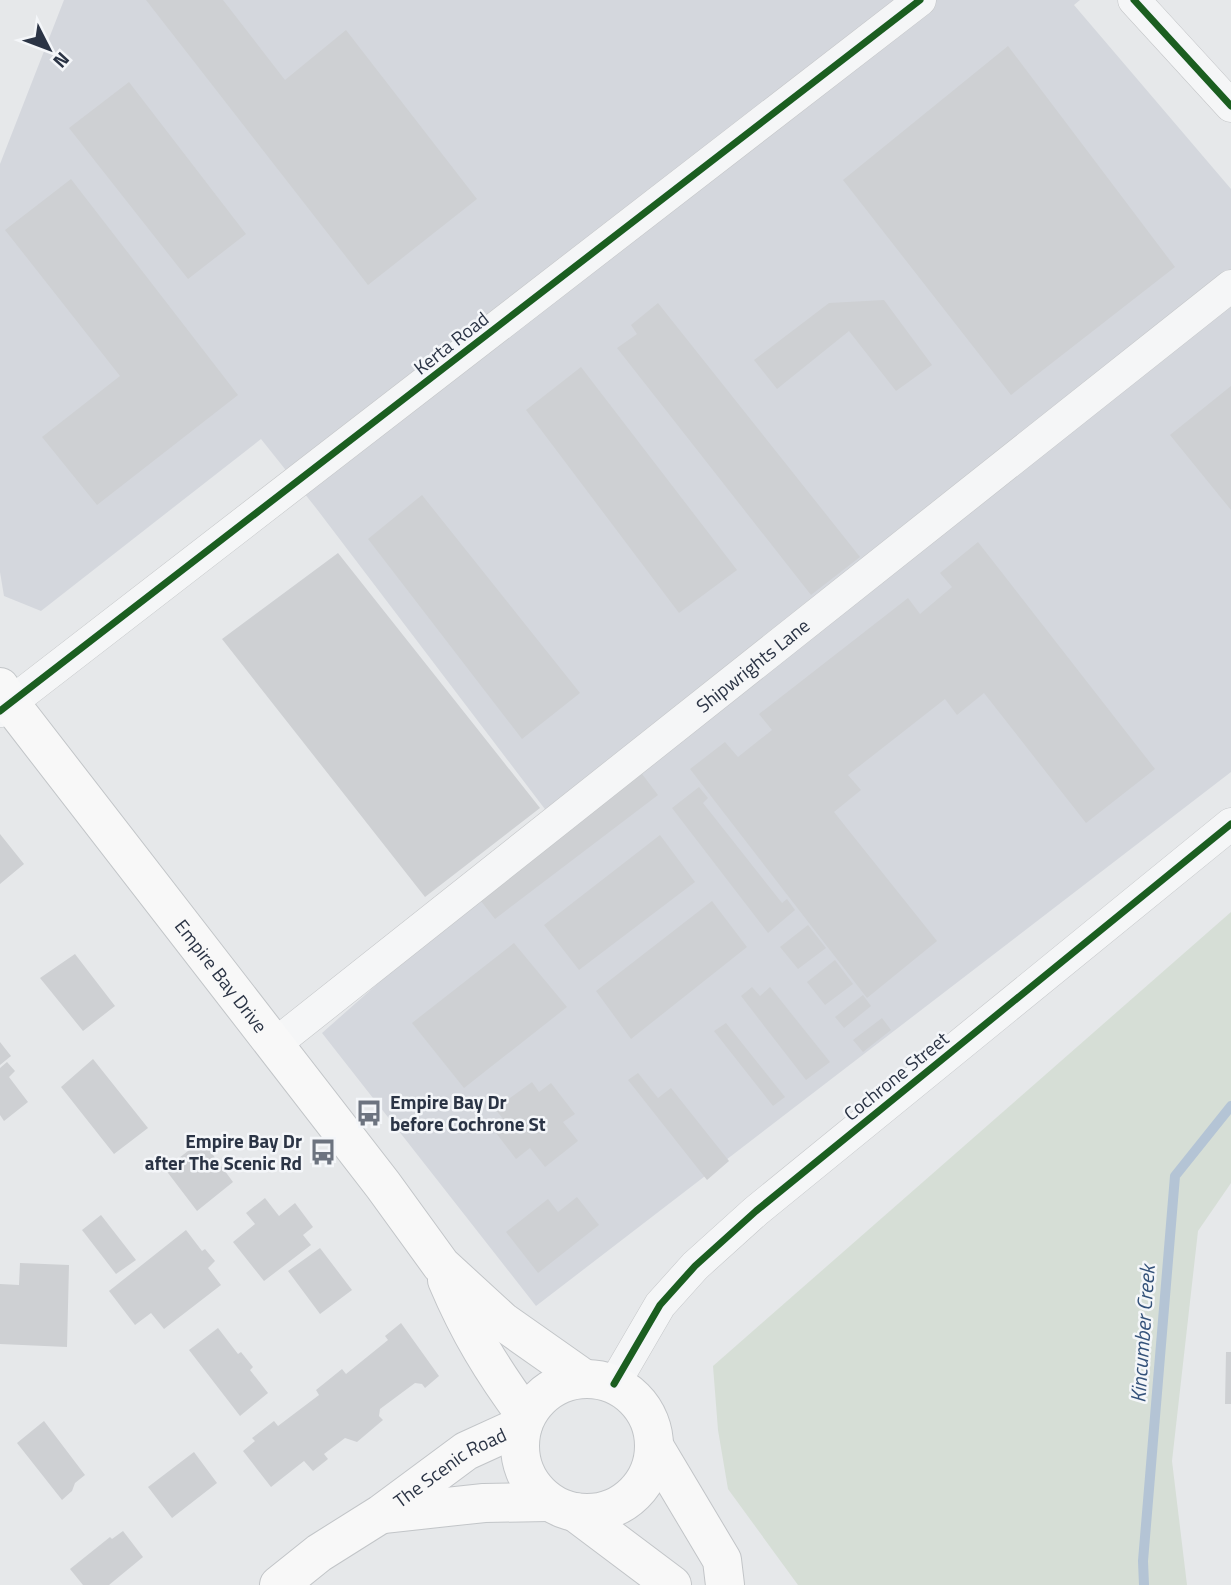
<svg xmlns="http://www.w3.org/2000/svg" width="1231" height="1585" viewBox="0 0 1231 1585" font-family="'Titillium Web',sans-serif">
	<rect width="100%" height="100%" fill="#e6e8ea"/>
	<!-- built -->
	<path fill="#d4d7dd" d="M64,0h1016l-6,5 157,184v583l-695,534 -214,-273 235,-208 -241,-317 -55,-69 -220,172 -37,-15 -4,-24v-408z"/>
	<!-- green -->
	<path fill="#d6ded6" d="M1231,912v271l-33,48 -26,230 15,124h-389l-70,-96 -10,-59 -5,-64z"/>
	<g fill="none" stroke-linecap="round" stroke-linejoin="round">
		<!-- stream -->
		<path stroke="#b4c4d5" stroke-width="10" d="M1144,1585l-1,-24 32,-385 56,-70"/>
	</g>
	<!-- building -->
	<path fill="#ced0d3" d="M146,0h77l62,80 61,-50 131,169 -109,86z
		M1008,46l167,221 -164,128 -168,-215z
		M129,82l117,152 -58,45 -119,-151z
		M71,179l167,216 -141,110 -55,-68 78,-61 -115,-146z
		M884,300l48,65 -36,26 -47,-60 -72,58 -23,-29 75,-57z
		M658,303l202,254 -49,38 -194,-247 20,-14 -6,-9z
		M581,367l156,203 -58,43 -153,-203z
		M1231,386v124l-61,-75z
		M422,495l158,198 -58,46 -154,-200z
		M978,542l177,227 -69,54 -102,-130 -27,22 -12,-16 -97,76 13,15 -27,22 103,129 -70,57 -177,-229 35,-27 13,15 34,-27 -13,-16 149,-116 12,16 32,-27 -12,-14z
		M338,553l202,255 -115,89 -203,-258z
		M639,770l19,25 -163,124 -18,-23z
		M699,787l9,11 -5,5 79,100 5,-4 8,11 -27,23 -96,-125z
		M0,834l24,30 -24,20z
		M660,835l35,47 -116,88 -35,-45z
		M712,901l35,46 -116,92 -35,-48z
		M808,925l18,23 -28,21 -18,-22z
		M514,943l53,64 -103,81 -52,-65z
		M75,954l40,52 -32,25 -43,-53z
		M835,960l18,24 -28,21 -18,-23z
		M752,987l8,9 10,-9 60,75 -24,18 -65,-84z
		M863,995l8,11 -27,22 -9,-11z
		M882,1018l9,12 -28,22 -10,-12z
		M726,1023l59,74 -12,9 -59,-75z
		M0,1042l11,14 -11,9z
		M93,1059l55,69 -34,26 -53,-67z
		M7,1062l8,9 -6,6 19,25 -24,19 -4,-6v-47z
		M638,1073l20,25 13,-10 58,73 -22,19 -79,-100z
		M532,1082l7,10 12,-9 24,31 -12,8 15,19 -33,26 -15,-19 -14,11 -23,-30 11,-9 -9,-11z
		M202,1140l31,42 -36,29 -32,-42z
		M577,1197l22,28 -61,48 -32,-41 42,-33 10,13z
		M265,1198l14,18 16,-13 18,24 -10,8 8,10 -47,36 -31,-39 22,-18 -9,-11z
		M101,1215l35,45 -20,14 -34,-44z
		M186,1230l16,21 3,-2 10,12 -7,7 13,17 -57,44 -13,-16 -16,12 -26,-34z
		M320,1248l32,42 -32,24 -32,-43z
		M20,1263l49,2 -2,82 -67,-3v-60l19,1z
		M401,1323l38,53 -14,12 -3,-4 -7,-1 -35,26 -1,7 4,4 -26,22 -12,-4 -21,16 4,5 -15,12 -9,-10 -33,26 -28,-36 12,-10 -3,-3 22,-17 4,5 41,-31 -3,-5 26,-21 4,5 42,-34 -3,-4z
		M218,1328l20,26 3,-2 12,15 -3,3 18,23 -28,23 -51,-66z
		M1226,1352h5v52h-6z
		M44,1421l41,54 -10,8 -3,8 -10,9 -45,-57z
		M194,1452l23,31 -45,35 -24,-31z
		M123,1531l20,26 -34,28h-26l-13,-16 40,-32 2,2z"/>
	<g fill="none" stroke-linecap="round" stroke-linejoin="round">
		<!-- minor casing -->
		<g stroke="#c4c6c8" stroke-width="33">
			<g id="minor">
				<path d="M1134,0l97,106"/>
				<path d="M0,711l920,-711"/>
				<path id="s1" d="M274,1045l957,-759"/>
				<path d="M614,1384l46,-79 35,-39 61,-55 475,-387"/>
			</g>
		</g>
		<!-- major casing -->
		<g stroke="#c2c5c8" stroke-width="40">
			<g id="major">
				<path id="s2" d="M0,687l10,16 373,482 58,80 61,56 81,57"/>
				<path d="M447,1280c22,52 45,90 79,136"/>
				<circle cx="587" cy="1446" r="67"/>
				<path d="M654,1446l68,114 3,25"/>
				<path d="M575,1512l97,73"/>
				<path d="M383,1514l101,-11 64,-1"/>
				<path id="s3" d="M279,1585l40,-32 62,-39 85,-63 57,-26"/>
			</g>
		</g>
		<!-- minor -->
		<use href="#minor" stroke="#f5f6f7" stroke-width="32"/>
		<!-- major -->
		<use href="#major" stroke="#f8f8f8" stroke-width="38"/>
		<!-- cycleway casing -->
		<g stroke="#f4f6f9" stroke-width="11">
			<path id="cycleway" d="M1134,0l97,106
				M0,711l920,-711
				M614,1384l46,-79 35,-39 61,-55 475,-387"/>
		</g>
		<!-- cycleway -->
		<use href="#cycleway" stroke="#1b5e20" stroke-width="7"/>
	</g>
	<!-- icons -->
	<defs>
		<g id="bus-bare" transform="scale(2.1)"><path d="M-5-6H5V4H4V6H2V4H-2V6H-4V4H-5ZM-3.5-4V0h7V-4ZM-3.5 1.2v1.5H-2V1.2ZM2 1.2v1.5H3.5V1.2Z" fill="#6c737f" stroke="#f4f6f9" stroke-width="2.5" paint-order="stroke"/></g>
	</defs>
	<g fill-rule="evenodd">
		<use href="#bus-bare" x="369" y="1113"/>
		<use href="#bus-bare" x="323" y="1152"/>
	</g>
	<g text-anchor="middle" stroke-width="5" stroke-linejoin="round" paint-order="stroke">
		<!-- street labels -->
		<g font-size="19" fill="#2b3445" stroke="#f4f6f9">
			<text transform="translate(451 343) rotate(-38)" y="7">Kerta Road</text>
			<text dy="7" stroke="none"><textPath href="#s1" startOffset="611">Shipwrights Lane</textPath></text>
			<text dy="7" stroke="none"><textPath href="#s2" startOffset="364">Empire Bay Drive</textPath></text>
			<text transform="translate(896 1076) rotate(-39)" y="7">Cochrone Street</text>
			<text dy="7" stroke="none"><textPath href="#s3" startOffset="208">The Scenic Road</textPath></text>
		</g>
		<!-- poi labels -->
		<g font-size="19" font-weight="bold" fill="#2b3445" stroke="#f4f6f9" text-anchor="start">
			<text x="390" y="1109">Empire Bay Dr<tspan x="390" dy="22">before Cochrone St</tspan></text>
			<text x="302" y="1148" text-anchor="end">Empire Bay Dr<tspan x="302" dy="22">after The Scenic Rd</tspan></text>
		</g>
		<!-- water labels -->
		<g font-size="21" font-style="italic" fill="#34527a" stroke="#f4f6f9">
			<text transform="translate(1143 1334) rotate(-86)" y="7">Kincumber Creek</text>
		</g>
	</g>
	<!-- north arrow -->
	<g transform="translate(49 49) rotate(132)" stroke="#f4f6f9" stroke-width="5" paint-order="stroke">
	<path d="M0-5L12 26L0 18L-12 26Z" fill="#2b3445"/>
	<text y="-10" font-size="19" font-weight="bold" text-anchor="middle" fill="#2b3445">N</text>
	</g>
</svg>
